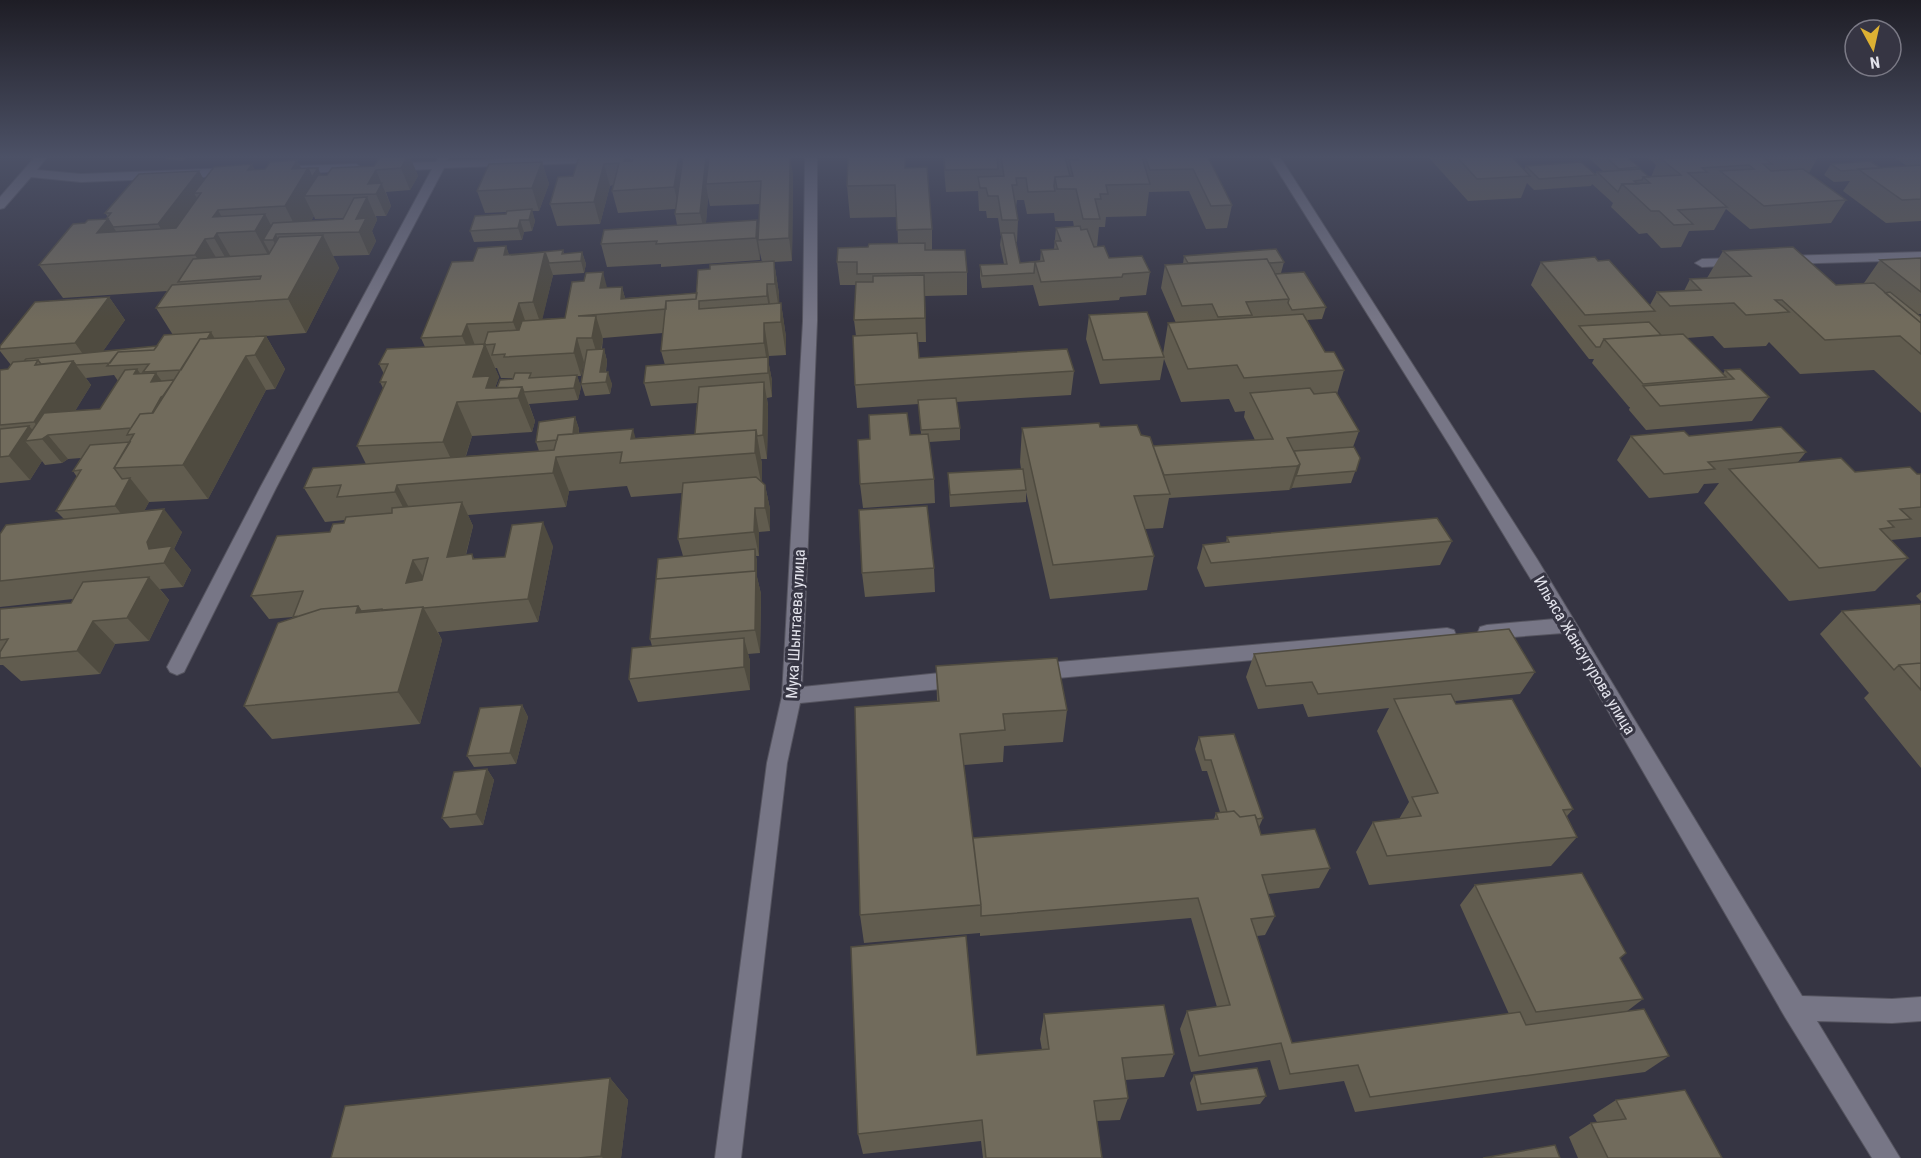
<svg xmlns="http://www.w3.org/2000/svg" width="1921" height="1158" viewBox="0 0 1921 1158" font-family="'Roboto Condensed',sans-serif">
	<rect width="100%" height="100%" fill="#363543"/>
	<g fill="none" stroke-linecap="round" stroke-linejoin="round">
		<!-- minor casing -->
		<g stroke="#55545f" stroke-width="2">
			<path id="minor" d="M35,157h12l-10,13 44,4 152,-6 6,4 -6,4 -152,6 -50,-5 -27,31 -4,1v-12z
				M438,157h12l-3,4 105,-4h113l-5,3 -216,8 -168,320 -92,184 -7,3 -7,-3 -3,-5 93,-179 172,-319 -43,2 -6,-4 6,-4 47,-1z
				M805,157h12v164l-15,366 158,-16 7,2 3,6 -3,6 -7,2 -160,16 -13,60 -46,395h-26l52,-395 15,-67 21,-375z
				M1269,157h11l257,402 265,437 90,3 29,-2v24l-29,2 -75,-2 83,137h-28l-87,-141 -222,-384 -76,6 -7,-2 -2,-5 2,-5 7,-2 68,-6 -105,-173z
				M356,164l6,4 -2,2 -64,4 -6,-4 6,-4z
				M1921,252v8l-136,4 -7,-4 7,-4z
				M1739,258l7,4 -2,3 -42,2 -7,-4 7,-4z
				M1447,628l7,2 2,5 -2,5 -7,2 -411,38 -7,-2 -3,-6 3,-6 7,-2z"/>
		</g>
		<!-- minor -->
		<use href="#minor" fill="#777686" fill-rule="evenodd"/>
	</g>
	<!-- wall -->
	<path fill="#615c4f" fill-rule="evenodd" d="M164,157h22l-3,4 -17,-2z
		M380,157h30l8,19 -8,14 -24,2 5,14 -5,10h-10l1,4 -5,11 4,10 -7,14 -36,1 6,12 -33,65 -40,3 19,33 -10,20 -9,1 -58,109 -59,3 -5,9 38,21 -8,17 17,21 -8,17 -23,2 9,11 -20,41 -34,3 -15,30 -79,7 -18,-16h-3v-56l71,-6 2,-4 -73,8v-73l64,-15 -8,-8 21,-34 -4,-6 8,-13 -13,1 -6,4 -17,2 -3,-4 -12,19 -30,3v-113l8,-1 3,-4 -11,-14v-5l109,-49 16,23 -22,31 54,-5 16,-11 -17,-27 11,-17 -104,7 -24,-33 46,-42 21,-4 2,-2 -3,-4 94,-42 5,9 51,-10 10,-1 32,-9 4,8 20,7h6l47,-9zM314,216l1,3 29,-1 -1,1 -32,2zM114,375l4,6 -18,28 -25,2 16,-26 -5,-7z
		M579,157l51,4 49,-4 2,10 112,7 -1,87 -18,1 5,32v9h2l5,34v18l-17,1v9l3,16v16l-5,1 1,8 -1,53h-6l1,5v18l3,3 5,24v22l-11,1v24h-3l1,6v15l4,17 -1,59 -12,1 2,7v29l-112,12 -9,-23 23,-33 -2,-7 33,-83 -5,-17 4,-46 -51,4 -4,-11 -58,5 -3,16 -98,8 5,11 -7,29 6,-1 2,5 31,-2 48,-11 -15,76 -100,10 4,8 -22,84 -148,15 -28,-33 50,-88 -1,-1 -24,2 -18,-23 79,-64 14,-9 1,-3 -20,2 -21,-34 62,-24 -9,-18 26,-58 -3,-6 4,-8 -5,-10 46,-17 -4,-9 52,-77 33,-15 3,9 54,-5 1,4 18,-2 4,12 -2,9 -31,2 -11,44 23,-1 42,-30 15,-1 3,11 72,-5 13,-24 52,-7 -2,-9v7l-99,7v-3l-54,3 -6,-23 76,-19 -2,-11v-5l-57,4 -6,-22 1,-6 -3,1 -10,38 -43,2 -7,-22 23,-28zM708,197l2,9 50,-2 -1,28 -53,-9zM663,333l-2,18 4,14 -21,18 7,23 46,-3 -2,31 -60,4 -56,-5v-4l-4,-12 -39,25 3,9 -73,5 6,-20 60,-4 3,-11 -6,-17 49,-4 3,-13 -4,-11h4l3,-14 -3,22 4,12 25,-2 2,-10 -6,-12 1,-11 -3,-12h-2l1,-11zM495,368h2l4,10h11l1,2 -16,8h-2l4,-11z
		M943,157h265l24,48 -5,23 -21,1 -17,-38 -40,1 -3,24 -40,1 -1,10h-6l-2,20 12,11 41,14 -4,23 -26,2 -1,3 -80,6 -6,-21 -51,3 -2,-11v-12l24,-1 -4,-19 1,-8 -3,-19h-11l-1,-7h-7l-1,-20 -32,1zM1017,200h7l3,14 27,-1 1,8h18l1,6 -18,1 -2,21 -13,1 -1,11 -20,2 -4,-21h1l1,-22 -2,-13z
		M1431,157h81l12,13 2,-4 69,8 2,-2h7l-16,-15h39l12,10 -1,2 11,8h2l5,-12 -9,-8h171l-9,16 37,27 -15,23 -81,6 -24,-20 -12,21 -25,1 -8,16 -20,1 -14,-15 -8,1 -28,-27 2,-4 -21,-19 -1,2 -57,4 -7,-7 -6,15 -53,3 -38,-42z
		M1894,157h27v64l-35,2 -43,-32 7,-10 -16,1 -10,-7 7,-11 50,4 26,-2z
		M542,162l7,22 -10,27h-7l3,10 -3,10 -8,1 -2,8 -48,2 -4,-11 36,-17 1,-2 -22,1 -8,-22z
		M905,168l27,61v21l35,22v23l-42,1 1,46h-8l1,16 155,13 -3,24 -115,7 4,26v12l-31,2 5,37 1,24 -72,5 -3,-24 50,-49 11,-1 -2,-30 -62,4 -2,-23 1,-49 -2,-16 2,-35h-16l-3,-23 31,-15 30,-3 -1,-27 -47,1 -3,-32z
		M1723,251l113,34 28,-2 16,-23 41,-2v56h-3l3,3v96l-47,-43 -74,4 -31,-32 -3,4 -42,2 -11,-12 -26,2 36,36 2,-4 44,27 -17,24 -106,9 -17,-20 1,-3h-1l-37,-44 2,-4h-5l-58,-74 10,-23 57,-1 52,44 7,-13 27,-1 6,-12 17,-1z
		M1184,256l100,6 -3,11 45,34 -4,12 -15,1 18,32 19,18 -7,24 22,37 -6,16 7,11 -9,25 -59,5 -3,2 -120,8 -6,30 -18,1 9,27 -7,34 -97,9 -24,-107v10l-76,5 -2,-34 73,-4 -1,-7 2,-34 78,-1 41,8 12,11 102,-6 -11,-23 1,-6 -10,1 -6,-13 -48,3 -17,-43 -4,21 -60,4 -14,-45 3,-24 74,39 5,-31h8l-15,-35 4,-23 18,-1z
		M1631,436h58l117,16 -8,10 57,10 66,2v63l-30,3 17,18 -33,33 -86,10 -85,-98 15,-20 -15,1 -6,9 -49,5 -32,-38z
		M1227,537l225,4 -12,24 -235,22 -8,-19 6,-23 23,-2z
		M934,568l1,24 -70,5 -3,-24z
		M1921,592v9l-5,-5z
		M1921,604v164l-57,-70 5,-5 -49,-59 22,-23z
		M1254,654l281,18 -15,22 -65,7 1,3 117,105 -6,7 10,21 -26,29 -182,19 -13,-33 17,-30 26,-3 10,-17 -32,-71 12,-23 -81,9 -5,-13 -45,5 -12,-32z
		M936,666l131,44 -4,32 -59,4 -1,16 -39,3 9,74 241,-20 2,-6 4,-1 -13,-41h-5l-7,-22 4,-12 64,81 -4,9 2,8 69,33 -11,20 -51,6 7,22 -10,19 -8,1 35,107 217,-29 -49,-109 15,-20 145,73 23,41 -17,13 43,44 -24,16 -290,40 -11,-31 -65,9 -9,-30 -79,12 -11,-43 7,-18 30,-4 -26,-89 -211,18v-4v1l-116,10 -4,-28 77,-214z
		M522,705l6,12 -12,47 -42,3 -7,-11z
		M487,769l7,11 -11,45 -33,3 -8,-10z
		M1044,1014l130,40 -10,23 -39,3 3,18 -8,22 -23,1 5,37h-119l-2,-17 -118,13 -5,-20 119,-79 65,-5 -2,-11z
		M1194,1075l72,21 -6,8 -63,7 -7,-28z
		M610,1078l18,22 -7,58h-290z
		M1616,1100l106,58h-144l-9,-21 22,-14 6,-1 -4,-7z"/>
	<!-- shaded-wall -->
	<path fill="#4f4b40" d="M407,157h3l8,19 -8,14 -9,-22z
		M625,157h5l3,13 -9,-9z
		M679,157l5,22 -5,30 -5,-22z
		M706,157h4l-4,27 2,13 -3,38 -5,-22z
		M790,157l3,17 -1,87 -3,-23z
		M297,160l7,15 4,-7 4,9 6,-9 5,11 -19,17 10,20 -10,18h-5l-14,-28 7,-37z
		M542,162l7,22 -10,27 -7,-23z
		M252,164l16,32 -20,-26z
		M604,164l6,22 -10,38 -6,-22z
		M376,170l15,36 -5,10 -10,-22 -8,-10z
		M199,171l13,23 -18,-1 8,14 -30,40 -14,-23z
		M367,197l10,23 -5,11 4,10 -7,14 -10,-23 -3,-13z
		M532,209l3,12 -3,10 -3,-11z
		M218,210l12,22 -17,-15z
		M265,214l23,43 -3,6 -12,-23h-10l11,20 -1,4 -18,-33z
		M108,219l21,32 -32,-18z
		M520,220l4,12 -2,8 -4,-12z
		M757,220l3,20h-2l2,13v7l-4,-22z
		M217,233l19,33 -3,5 -19,-33z
		M323,235l16,33 -33,65 -18,-34z
		M205,239l19,32 -14,8 -15,-24z
		M506,246l7,20 -9,-11z
		M545,252l8,23 -12,50 -8,-23z
		M582,252l4,12 -2,9 -3,-12z
		M774,261l5,33 1,23 -5,-33z
		M603,272l6,23 -9,-7z
		M767,284l5,33 -1,5 -4,-26z
		M622,287l6,23 -7,-11z
		M109,297l16,23 -31,44h-4l-15,-21z
		M519,303l8,23 -5,19 -9,-23z
		M781,303l5,34v18l-5,-33z
		M596,316l7,23 -4,22 -7,-23z
		M764,323l5,33v9l3,16v16l-8,-54z
		M467,324l9,24 -4,11 -10,-23z
		M211,332l14,24 -37,13z
		M266,336l19,33 -10,20 -20,-34z
		M577,338l7,24 -3,14 -7,-23z
		M485,344l14,33 -4,11 -12,12 -10,-23z
		M604,349l3,12 -3,22 -4,-11z
		M246,356l20,34 -58,109 -25,-34z
		M73,361l18,24 -30,49 -13,1 20,24 -6,4 -20,-24 4,-2 -12,-15z
		M137,369l17,23 -20,-18z
		M608,372l4,12 -2,10 -4,-12z
		M156,373l15,21 -10,3 17,23 -34,7 7,-45z
		M577,375l4,12 -3,13 -4,-12z
		M764,382l4,24 -1,53 -4,-24z
		M522,387l13,34 -3,11 -14,-34z
		M457,402l15,34 -13,40 -16,-34z
		M575,417l4,12 -2,21 -4,-12z
		M29,426l12,13 -16,2 17,20 -12,19 -21,-24z
		M633,429l9,32 -11,-22z
		M756,430l6,34v23l-7,-34z
		M556,457l13,34 -3,16 -13,-34z
		M1300,464l-8,24 -3,2 8,-24z
		M130,478l19,24 -15,28 -19,-24z
		M397,485l18,34 -2,7 -18,-34z
		M765,485l5,24v22l-5,-23z
		M462,502l11,24 -14,54 -12,-23z
		M755,508l4,24v24l-5,-24z
		M164,509l18,23 -8,17 17,21 -8,17 -19,-24 -15,-14 -2,-7z
		M543,522l10,24 -15,76 -10,-23z
		M755,549l2,13v15l4,17 -1,59 -5,-23z
		M413,560l14,23h-21z
		M149,577l20,23 -20,41 -22,-23z
		M358,606l21,33 -23,-26z
		M423,607l19,33 -22,84 -22,-32z
		M93,621l22,23 -15,30 -23,-23z
		M744,638l6,23v29l-6,-23z
		M522,705l6,12 -12,47 -6,-11z
		M487,769l7,11 -11,45 -7,-11z
		M610,1078l18,22 -7,58h-18l-2,-2z"/>
	<!-- building -->
	<path fill="#716b5c" stroke="#4f4b40" stroke-width="1.5" fill-rule="evenodd" d="M380,157h27l-6,11 -25,2 -8,14 14,-1 -6,11 -72,2 14,-21h9l5,-7 42,-2z
		M579,157h46l-1,4h8l1,-4h46l-5,30 -62,4 7,-28 -15,1 -10,38 -44,2 8,-27 15,-1z
		M683,157h23l-6,56 -25,1z
		M709,157h81l-1,81 -31,2 3,-59 -55,3z
		M848,157h57v11l22,-1 5,62 -35,1 -2,-45 -48,1z
		M944,157h53l1,12 -53,1z
		M1001,157h64l5,19 -15,1 -1,9 1,5 -27,1 -2,-14h-10l1,7h-5l6,35h-16l-4,-24h-10l-2,-8h-6l-2,-11 26,-1z
		M1077,157h65l8,27 -44,1 2,9h-8l1,5h-6l5,20h-17l-7,-30h-19l-2,-12 18,-1 -4,-16h9z
		M1145,157h63l24,48 -21,1 -18,-37 -43,1z
		M1457,157h55l18,19 -53,3z
		M1606,157h21l12,10 -20,2z
		M1770,157l-6,1 8,6h-9l8,7 32,-2 43,31 -82,6 -44,-35 34,-2 -5,-4 -47,3 5,4 -19,1 39,34 -49,3 15,14 -19,1 -15,-14h-8l-29,-27 28,-1 -7,-6 38,-2 -21,-17z
		M297,160l-5,9 16,-1 -23,38 -67,4 -5,7 52,-3 -10,17 -38,2 -3,5 -9,1 -10,16 -156,10 34,-41 12,-1 3,-3 20,-1 -11,14 79,-5 25,-35h-7l20,-26 38,-3 -4,6 17,-1 5,-7z
		M1870,161l11,7 -40,3 -10,-7z
		M542,162l-10,26 -55,3 12,-27z
		M1581,162l15,13 -57,4 -13,-13z
		M1921,165v34l-19,1 -44,-31z
		M308,168h10l-6,9z
		M1640,169l9,8h-6l-1,3 -8,1 4,3h-16l-4,8 -21,-20z
		M199,171l-41,53 -45,3 -5,-8h-2l5,-6h-6l34,-39z
		M367,197l-11,22 10,-1 -7,14 -83,2 -3,6h-10l10,-17 70,-4 11,-21z
		M532,209l-3,11h-9l-2,8 -48,3 5,-15 31,-2 1,-3z
		M757,220l-1,18 -100,6 1,-3 -56,3 3,-14z
		M1080,226l1,4 6,-1 7,18 10,-1 5,12 33,-2 8,16 -27,2 -1,3 -81,5 -6,-20 9,-1 -3,-11 17,-1 -3,-8h6l-5,-13z
		M1001,233h13l6,30 20,-2 -5,1 -1,11 -52,3 -2,-11 27,-1z
		M323,235l-35,64 -132,9 16,-23 88,-6 1,-3 -83,6 15,-23 76,-5 10,-17z
		M925,243v7h40l2,22 -110,2v-12h-20l1,-14 30,-1 1,-3z
		M506,246l-2,9 41,-3 -12,50 -14,1 -6,19 -46,2 -5,12 -41,2 31,-76 21,-1 5,-13z
		M1793,247l43,38 38,-2 47,40v31l-21,-18 -75,4 -43,-40h-7l14,12 -43,3 -12,-12 -64,3 -13,-14 44,-2 -11,-11 61,-3 -28,-25z
		M1276,249l8,13 -15,1 -2,-4 -79,4 -4,-7z
		M563,250l-1,4 20,-2 -1,9 -32,2 -4,-11 -34,3z
		M1595,257l3,4 11,-1 46,51 -70,4 -44,-53z
		M1921,258v34l-41,-32z
		M1267,259l22,40 -43,3 6,13 -34,2 -6,-13 -30,2 -17,-41z
		M774,261l1,23h-8v12l-68,5v8l82,-6v19l-17,1v20l-103,8 5,-50 30,-2 2,-29 12,-1v-4z
		M603,272l-3,16 22,-1 -1,12 76,-6 -1,6 -30,2v8l-88,7h18l-4,22h-15l-3,15 -70,4 1,-3 -13,1 3,-11 -11,1 4,-13 31,-2 3,-9 43,-3 7,-36 12,-1 2,-8z
		M1304,272l22,35 -34,3 -4,-7 1,-4 -14,-25z
		M924,275l1,43 -71,2 2,-38h17v-6z
		M1890,292l31,25v6l-36,-30z
		M109,297l-34,46 -75,6v-3l35,-44z
		M1147,312l17,45 -61,3 -14,-45z
		M1303,314l22,38h9l10,18 -100,8 -7,-13 -49,4 -20,-46z
		M1649,322l12,13 -57,4 -4,8h-4l-17,-21z
		M211,332l-4,7h-7l-19,31 -38,2 6,-8 -42,2 11,-14 36,-2 10,-15z
		M917,333l2,25 148,-9 7,22 -219,14 -2,-49z
		M1683,334l43,43 -83,7 -39,-45z
		M266,336l-11,19 -9,1 -63,109 -69,3 20,-34 -7,1 2,-4 11,-17 13,-1 47,-74z
		M485,344l-12,33 17,-1 -4,12 36,-1 -4,11 -61,4 -14,40 -86,4 29,-64h-6l8,-18h-9l8,-15z
		M157,346l-3,4 -36,2 -8,11 -34,2 -3,-4 -32,3 -3,-4 -14,1 2,-2z
		M604,349l-4,23h8l-2,10 -25,2 6,-34z
		M768,357v16l-124,10 2,-17z
		M38,360l-3,5 38,-4 -39,61 -34,3v-55l8,-1 5,-7z
		M137,369l-3,5 22,-1 -5,9 23,-2 -11,16 -2,1 -9,16 -12,1 -9,14 -83,7 -6,4 -17,2 19,-28 56,-4 25,-39z
		M1740,369l29,28 -109,9 -17,-20 91,-7 -9,-9z
		M515,373h16l-2,5 48,-3 -3,13 -50,4 -2,-5 -25,1 3,-8 13,-1z
		M764,382l-1,53 -6,1 -1,-6 -61,4 4,-47z
		M1310,388l4,6 22,-2 23,39 -72,7 13,26 -3,2 -133,9 -11,-29 120,-7 -23,-46z
		M956,398l4,30 -39,2 -3,-30z
		M907,413l3,22 18,-1 6,45 -74,5 -2,-44 12,-1 -1,-24z
		M575,417l-2,17 -15,1 -1,5 -21,2 3,-20z
		M1099,423l1,4 37,-2 4,10 9,2 20,57 -36,2 20,60 -101,9 -31,-137z
		M29,426l-20,30 -9,1v-28z
		M1781,427l25,25 -98,10 7,7 -51,5 -33,-38 53,-5 5,5z
		M633,429l-2,10 125,-9 -1,23 -135,10 2,-11 -66,5 -3,16 -156,12 -2,7 -58,5 4,-12 -37,3 9,-20 241,-18 4,-15z
		M130,442l-16,26 8,11 8,-1 -15,28 -59,5 25,-41 -8,1 17,-26z
		M1354,447l6,11 -4,13 -60,5 4,-12 -6,-13z
		M1841,458l14,14 55,-5 7,7h4v33l-21,2 11,10 -23,2 6,6 -14,2 28,29 -89,10 -90,-99z
		M1023,469l3,21 -76,5 -2,-22z
		M756,477l9,8v23h-10l-1,24 -76,7 5,-56z
		M462,502l-15,55 25,-3 1,5 32,-2 7,-32 31,-3 -15,77 -104,9 -1,-1 -41,3v-1l-21,2 -3,-5 -37,3 -22,7 -6,1 10,-26 -52,5 26,-60 53,-4 3,-8 11,-1 2,-6 46,-4v-5zM428,558l-6,22 -16,3 7,-23z
		M927,506l7,62 -72,5 -3,-63z
		M164,509l-17,33 2,7 23,-3 -8,17 -164,18v-47l6,-9z
		M1437,518l15,23 -241,22 -8,-18 26,-3 -2,-5z
		M755,549v22l-99,8 2,-20z
		M756,571l-1,59 -105,9 6,-60z
		M149,577l-22,41 -34,3 -16,30 -77,7v-6l8,-13 -8,1v-31l71,-6 12,-21z
		M1921,604v59l-22,2 -5,5 -52,-59z
		M358,606l-2,7 67,-6 -25,85 -154,14 34,-83 43,-14z
		M1509,629l26,43 -217,22 -6,-12 -46,4 -12,-32z
		M744,638v29l-115,12 3,-31z
		M1057,658l10,52 -64,4 2,16 -45,4 21,171 -121,10 -5,-208 84,-6 -3,-35z
		M1921,663v27l-22,-25z
		M1451,694l5,10 56,-5 61,110 -10,1 14,27 -190,19 -14,-34 48,-6 -9,-19 26,-4 -44,-94z
		M522,705l-12,48 -43,3 13,-48z
		M1234,734l29,84 -6,1 -2,-4 -15,2 -6,-6 -7,1 -16,-52h-6l-6,-23z
		M487,769l-11,45 -34,4 12,-46z
		M1234,811l6,6 15,-2 6,20 54,-6 15,39 -68,7 13,41 -24,3 41,124 228,-31 6,13 118,-16 25,47 -299,41 -12,-32 -68,9 -9,-31 -82,13 -12,-45 43,-6 -32,-107 -217,18v-11l-8,-67 245,-19 -2,-6z
		M1582,873l44,80 -6,5 23,41 -107,13 -61,-127z
		M966,936l11,119 72,-6 -5,-35 120,-9 10,49 -52,4 6,40 -34,3 8,57h-116l-4,-38 -124,14 -7,-187z
		M1257,1068l9,28 -65,8 -7,-29z
		M610,1078l-9,78 -23,2h-247l14,-52z
		M1685,1090l37,68h-114l-17,-35 35,-4 -10,-19z
		M1555,1145l5,13h-77z"/>
	<!-- sky -->
	<linearGradient id="sky" x2="0" y2="1"><stop stop-color="#1e1d25"/><stop offset="0.49" stop-color="#4c5166"/><stop offset="1" stop-color="#4c5166" stop-opacity="0"/></linearGradient>
	<rect width="1921" height="320" fill="url(#sky)"/>
	<g text-anchor="middle" stroke-width="6" stroke-linejoin="round" paint-order="stroke">
		<!-- street labels -->
		<g font-size="16" fill="#e2e2eb" stroke="#363543">
			<text transform="translate(795 624) rotate(-87)" y="6">Мука Шынтаева улица</text>
			<text transform="translate(1585 655) rotate(59)" y="6">Ильяса Жансугурова улица</text>
		</g>
	</g>
	<!-- north arrow -->
	<g transform="translate(1873 48) rotate(172)"><circle r="28" fill="#363543" stroke="#7b7a86" stroke-width="1.5"/>
	<path d="M0-4.5L10 22L0 15L-10 22Z" fill="#ddb133"/>
	<text y="-9" font-size="16" font-weight="bold" text-anchor="middle" fill="#e2e2eb">N</text>
	</g>
</svg>
